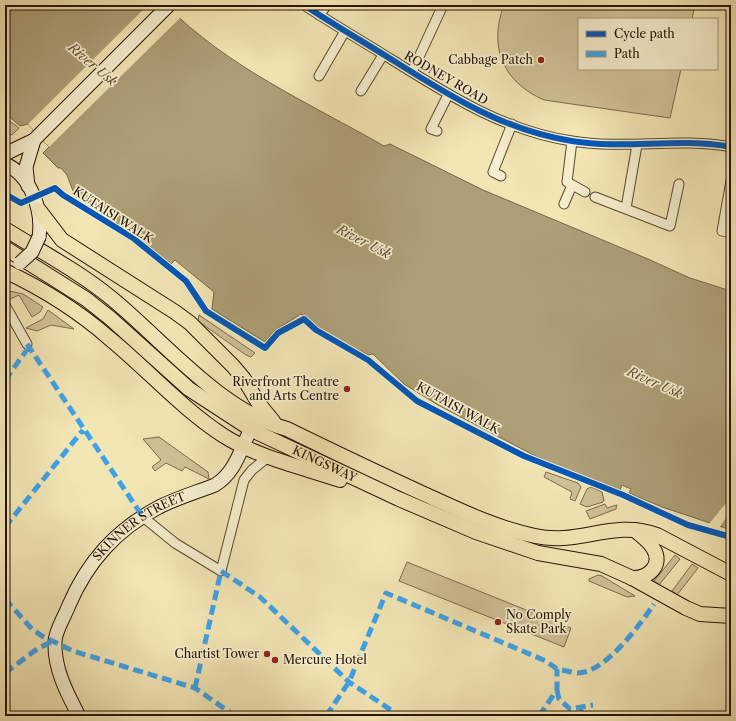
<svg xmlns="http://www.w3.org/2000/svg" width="736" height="721" viewBox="0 0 736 721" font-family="'Libre Caslon Text',serif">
	<rect width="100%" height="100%" fill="#f3e6b5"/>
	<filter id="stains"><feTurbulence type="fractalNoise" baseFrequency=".005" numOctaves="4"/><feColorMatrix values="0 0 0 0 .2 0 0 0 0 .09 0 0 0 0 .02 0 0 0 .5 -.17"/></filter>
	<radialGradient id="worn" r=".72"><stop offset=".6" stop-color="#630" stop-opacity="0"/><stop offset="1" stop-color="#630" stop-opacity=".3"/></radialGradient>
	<!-- green -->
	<path fill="#d0c296" stroke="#7b6b4b" d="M504,5h191l-3,14h-113v50h102l-11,49 -126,-18c-41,-18 -56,-53 -40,-95z
		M8,120l11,8 -6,6 -8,3v-13z
		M5,290l18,4 20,13 -3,5 -8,5 -13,-22 -11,5 -3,-5z
		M48,310l26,19 -23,-4 -14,6 -11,-3 17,-9z
		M199,315l56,38 -4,4 -5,-2 -48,-34z
		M159,437l49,35 1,7 -24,-12 -3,4 -16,-8 -11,8 -3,-4 9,-7 -18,-21z
		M546,472l32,11 3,4 -6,14 -5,-2 2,-7 -28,-15z
		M591,487l11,5 2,8 -1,2 -16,5 -7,-3 7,-15z
		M605,504l2,4 10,-3 -1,4 -26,10 -4,-8z
		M675,555l5,4 -21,26 -5,-4z
		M407,562l164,66 -7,19 -165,-66z
		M692,564l6,4 -21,27 -5,-4z
		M598,575l4,1 33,20 -8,1 -38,-16v-2z"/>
	<!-- water -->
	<path fill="#ad9f77" stroke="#776747" d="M5,5h161c61,62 143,98 218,141l6,-2 93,46 165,69 42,19 41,13v239l-69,-23 -33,-14 2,-4 -9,-4 -2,5 -77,-30 -105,-55 -34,-21 -31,-30 -5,1 -7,-4 -15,-4 -45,-33 -27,17 -9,11 -53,-33 2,-17 -39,-32 -4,4 -98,-73 -6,-16 -6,-7h-3l-15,-15 6,-6 -21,-23 -8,2 -15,-13z"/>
	<!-- pier -->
	<path fill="#f3e6b5" d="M148,5h21l12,12 -132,130 -21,-23z
		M731,497v14l-12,17 -10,-4z"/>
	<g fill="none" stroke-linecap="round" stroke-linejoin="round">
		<!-- street casing -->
		<g stroke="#59482d" stroke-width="11">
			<path id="street" d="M304,5c30,20 60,37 90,56 56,35 111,70 178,80 53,9 107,-4 159,6
				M319,15l8,-10
				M412,72l31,-67
				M319,76l26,-45
				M361,91l22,-36
				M437,131l-6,-2 17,-34
				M572,141l-5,41 18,10
				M501,176l-8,-4 19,-48
				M731,181l-9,50 9,2
				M595,197l75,29 9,-42
				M564,204l8,-19
				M626,208l11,-63
				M5,305l22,39
				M143,517l32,26 46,28 23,-91 8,-10 16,-13"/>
		</g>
		<!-- secondary casing -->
		<g stroke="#261400" stroke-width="15">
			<g id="secondary">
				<path d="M5,154l29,-14 135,-135"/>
				<path d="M5,164c26,11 38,47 34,73"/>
				<path d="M28,186l-2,-19 8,-27"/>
				<path id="s1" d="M79,716c-12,-23 -25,-47 -24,-74 0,-11 10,-26 14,-37 19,-44 47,-75 90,-98 18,-9 38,-15 56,-22 19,-12 24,-31 33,-50l4,-5 8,-4"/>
			</g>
		</g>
		<!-- primary casing -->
		<g stroke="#261400" stroke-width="16">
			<g id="primary">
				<path d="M39,210l23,30 113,72 15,11 43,43 11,13 15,25 14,17"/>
				<path d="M5,229c35,22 73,42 105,68 52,42 110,114 177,132 45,22 91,44 137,65 35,16 72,34 111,42 43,10 78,-17 122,-1l74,39"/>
				<path id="s2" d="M5,248l81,51 24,19 79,71 63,41 147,69 77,33 62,21 63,11 31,14 54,30 14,6 31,2"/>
				<path d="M5,271c38,18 72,39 104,67 39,32 72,70 115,98 33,21 78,31 116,44"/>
				<path d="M632,578c16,1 32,-13 21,-30 -4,-7 -12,-12 -18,-18"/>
			</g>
		</g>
		<!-- street -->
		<use href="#street" stroke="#f7efcf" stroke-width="9"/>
		<!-- secondary -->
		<use href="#secondary" stroke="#f7efcf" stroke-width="13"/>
		<!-- primary -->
		<use href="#primary" stroke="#f3e6b5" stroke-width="14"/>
		<!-- secondary-bridge casing -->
		<g stroke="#261400" stroke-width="15" stroke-linecap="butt">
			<path id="secondary-bridge" d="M20,263l12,-11 7,-15"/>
		</g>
		<!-- secondary-bridge -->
		<use href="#secondary-bridge" stroke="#f7efcf" stroke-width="13"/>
		<!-- quiet -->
		<path stroke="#3ea2e9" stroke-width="5" stroke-dasharray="10 5" stroke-linecap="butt" d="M27,344l116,173
			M5,380l24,-33
			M5,527l78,-97
			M5,599l27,30 10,7 31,15 122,37 40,28
			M5,673l32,-24 18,-9
			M577,673c27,1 63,-48 77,-69
			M195,688l26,-117 39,26 89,85 51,34
			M557,690l2,9 11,10 23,-4
			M326,716l23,-34 37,-89 160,68 11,8 15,3
			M539,716l18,-26v-21
			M575,716l11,-7"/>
		<!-- cycleway casing -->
		<g stroke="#f7efcf" stroke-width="8">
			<path id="cycleway" d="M304,5c30,20 60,37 90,56 56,35 111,70 178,80 53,9 107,-4 159,6
				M5,194l16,9 34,-15 8,7 70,43 53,43 20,30 59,37 13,-15 26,-14 12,11 52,30 49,41 107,55 99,39 65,30 43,12"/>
		</g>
		<!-- cycleway -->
		<use href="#cycleway" stroke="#0057b8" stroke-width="6"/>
	</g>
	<!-- markers -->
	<g fill="#8f2418" stroke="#f7efcf" stroke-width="1.5">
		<circle cx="541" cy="60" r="4"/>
		<circle cx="347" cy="389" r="4"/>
		<circle cx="498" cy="622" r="4"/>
		<circle cx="267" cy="654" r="4"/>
		<circle cx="275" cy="660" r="4"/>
	</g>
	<g text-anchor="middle" stroke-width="3.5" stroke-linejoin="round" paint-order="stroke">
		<!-- poi labels -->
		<g font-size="12" fill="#261400" stroke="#f7efcf" text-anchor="end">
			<text x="533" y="64">Cabbage Patch</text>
			<text x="339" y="386">Riverfront Theatre<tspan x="339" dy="14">and Arts Centre</tspan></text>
			<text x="506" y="619" text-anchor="start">No Comply<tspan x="506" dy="14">Skate Park</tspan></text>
			<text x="259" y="658">Chartist Tower</text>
			<text x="283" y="664" text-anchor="start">Mercure Hotel</text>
		</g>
		<!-- street labels -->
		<g font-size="12" fill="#261400" stroke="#f7efcf">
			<text transform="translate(446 78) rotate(30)" y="4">RODNEY ROAD</text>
			<text transform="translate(113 215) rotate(33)" y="4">KUTAISI WALK</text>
			<text transform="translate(458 408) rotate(29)" y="4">KUTAISI WALK</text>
			<text dy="4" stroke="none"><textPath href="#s2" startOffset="388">KINGSWAY</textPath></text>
			<text dy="4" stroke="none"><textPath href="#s1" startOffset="227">SKINNER STREET</textPath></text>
		</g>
		<!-- water labels -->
		<g font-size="13" font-style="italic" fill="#5c4c30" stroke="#f7efcf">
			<text transform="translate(93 64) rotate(40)" y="5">River Usk</text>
			<text transform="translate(364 241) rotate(27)" y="5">River Usk</text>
			<text transform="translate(655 382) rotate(24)" y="5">River Usk</text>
		</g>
	</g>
	<!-- margin -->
	<rect width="736" height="721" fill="none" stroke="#f3e6b5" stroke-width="20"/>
	<rect x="6" y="6" width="724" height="709" fill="none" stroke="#261400" stroke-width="2"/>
	<rect x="10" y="10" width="716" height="701" fill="none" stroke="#261400"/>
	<!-- legend -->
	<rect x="578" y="18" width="140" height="52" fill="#f7efcf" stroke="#a3977c"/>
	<rect x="586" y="31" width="20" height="6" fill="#0057b8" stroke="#a3977c"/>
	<text x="614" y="38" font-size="12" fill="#261400">Cycle path</text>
	<rect x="586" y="51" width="20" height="6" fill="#3ea2e9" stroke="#a3977c"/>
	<text x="614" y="58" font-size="12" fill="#261400">Path</text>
	<rect width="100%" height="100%" filter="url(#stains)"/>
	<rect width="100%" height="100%" fill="url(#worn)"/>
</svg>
